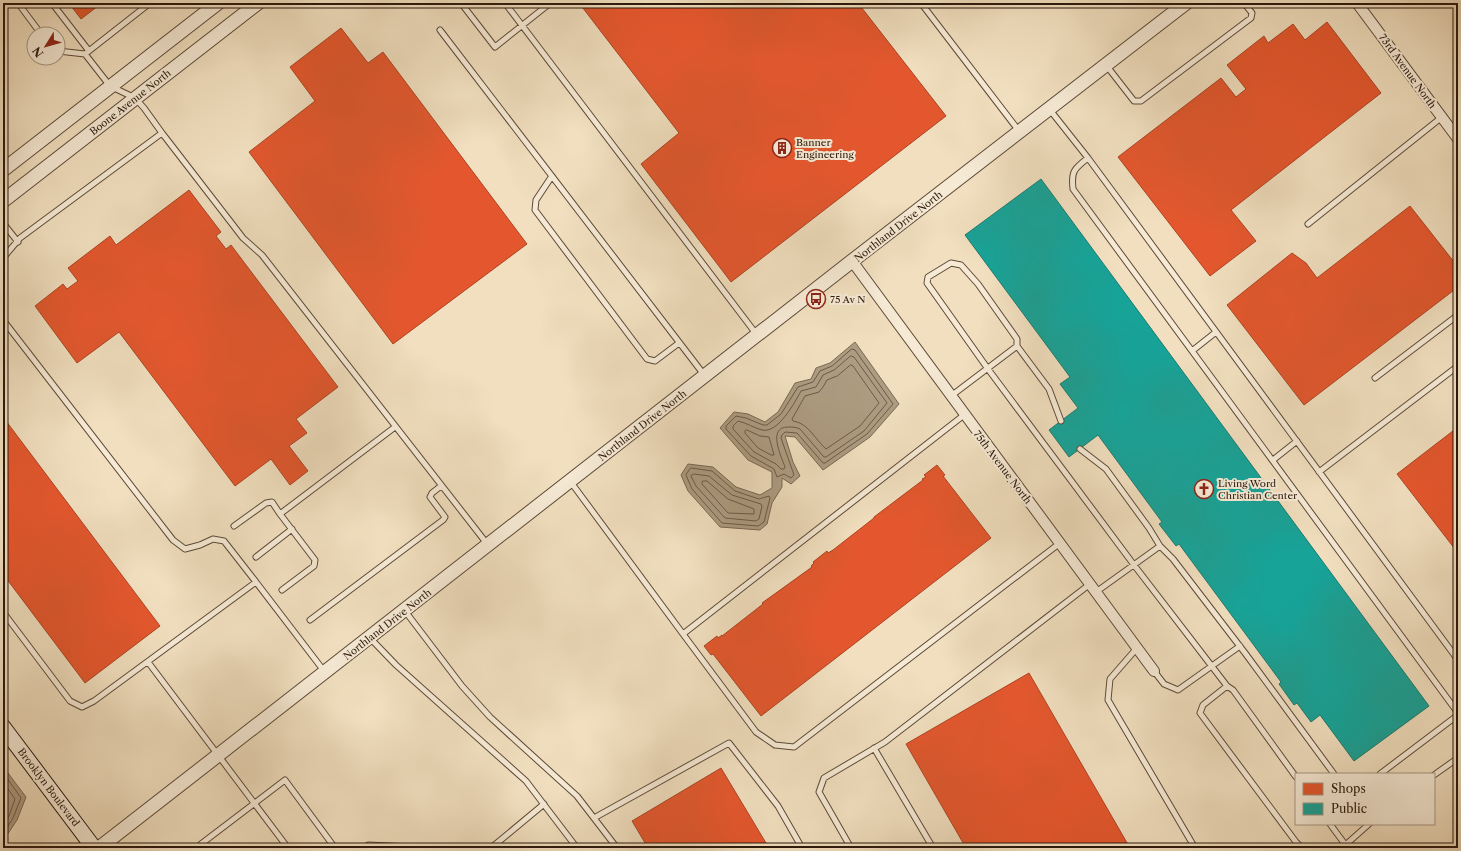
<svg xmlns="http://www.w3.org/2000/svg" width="1461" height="851" viewBox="0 0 1461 851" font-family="'Libre Caslon Text',serif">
	<rect width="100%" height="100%" fill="#f1dfbf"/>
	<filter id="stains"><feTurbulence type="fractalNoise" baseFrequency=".005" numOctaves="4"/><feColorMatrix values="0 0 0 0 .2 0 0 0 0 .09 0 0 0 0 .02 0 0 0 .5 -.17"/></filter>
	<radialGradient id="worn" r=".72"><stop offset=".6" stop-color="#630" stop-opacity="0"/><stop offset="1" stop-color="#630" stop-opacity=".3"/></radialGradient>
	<!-- water -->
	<path fill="#ad9c82" stroke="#796853" d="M855,342l44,62 -29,33 -47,33 -28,-33 -10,-1 8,26 7,14 -9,8 -9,-6v9l-10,16 -5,21 -7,6 -40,-3 -32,-36 -7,-16 7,-11 25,3 23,20 24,8 12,-7v-16l-24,-12 -28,-32 14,-16 14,2 17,8 13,-10 17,-29 16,-4 5,-11 14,-5z
		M3,773h5l18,24 -9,23 -14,21z"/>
	<!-- shops -->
	<path fill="#e4572e" stroke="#ac4424" d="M75,3h27l-21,16 -10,-13z
		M579,3h279l88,113 -215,166 -90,-118 38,-31z
		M1327,22l54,71 -150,117 25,31 -46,35 -92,-119 103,-79 15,19 10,-8 -19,-24 37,-29 4,7 25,-19 12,16z
		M341,28l27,35 15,-11 144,192 -134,100 -144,-192 66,-51 -25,-34z
		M189,190l32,42 -5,4 10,13 5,-4 107,142 -42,32 11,14 -18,13 19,25 -18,14 -19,-26 -36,27 -116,-154 -42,31 -42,-57 28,-22 4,5 11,-8 -10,-13 42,-32 6,9z
		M1410,206l48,61v20l-154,118 -77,-100 65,-52 14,10 11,15z
		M3,417l157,209 -75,57 -82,-109z
		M1458,427v126l-61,-79z
		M937,465l8,10 -2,1 48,62 -230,178 -48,-62 -2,1 -7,-9 13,-10 1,2 4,-3v1l41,-32 -1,-1 50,-36 -1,-1 3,-3 -1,-1 14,-11 1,2 5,-3 41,-32v-1l49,-37 -1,-1 4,-2 -2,-2z
		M1029,673l101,175h-164l-60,-104z
		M721,768l48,80h-121l-16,-27z"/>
	<!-- public -->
	<path fill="#17a398" stroke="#1d7a6e" d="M1041,179l388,527 -75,55 -34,-46 -9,7 -14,-19 -3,2 -15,-21 2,-2 -102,-138 -3,2 -17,-22 3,-2 -64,-87 -29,22 -20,-27 29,-22 -18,-24 10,-7 -105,-142z"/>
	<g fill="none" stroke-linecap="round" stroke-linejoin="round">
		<!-- shore -->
		<path stroke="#6c5a47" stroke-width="1" d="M852,349l3,1 38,54 -26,30 -42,29h-2l-26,-30 -12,-1 -3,3 -1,3 13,37 -3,3 -7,-4 -7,3 -3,-8 -23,-13 -25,-27v-3l10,-10 10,2 17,7h4l14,-11 17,-27 15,-5 7,-11 12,-5z
			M851,356l3,1 33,46 -23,28 -38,26h-2l-24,-28c-4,-2 -8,-2 -12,-2 -21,0 -7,29 -3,40l-1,2h-3l-5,-5 -22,-12 -21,-23v-3l5,-5c9,2 16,7 24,9 16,4 33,-28 39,-39l15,-4 7,-12 11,-5z
			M851,365l2,1 26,37 -19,23 -34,23c-11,-10 -18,-26 -33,-28l-1,-2 13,-23 14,-4 4,-5 4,-7 10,-4z
			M747,430l13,6 9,1 5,18h-3l-13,-7 -13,-15v-2z
			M691,468l21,3 23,20 24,8 10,-3 1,2 -6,24 -6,4 -36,-3 -30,-34 -6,-14z
			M694,474l15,2 23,19 29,9 1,2 -3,13 -3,2 -31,-3 -29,-32 -5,-10z
			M704,481h3l21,18 26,10v5l-26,-1 -26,-29v-2z
			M3,777l4,1 14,20 -8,20 -10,16
			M3,782l12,17 -6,17 -6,9"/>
		<!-- service casing -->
		<g stroke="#5c4a39" stroke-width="7">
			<path id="service" d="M18,3l23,31
				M52,3l37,48
				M461,3l34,44 54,-43 -1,-1
				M505,3l252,332
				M921,3l98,128
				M440,30l265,346
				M58,51l27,3 25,32 25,12 9,10 18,25
				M85,54l65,-51
				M1106,65l28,36h7l110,-83 1,-5 -8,-10
				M1050,110l38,48 370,502
				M1088,158c-14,11 -17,13 -15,31l385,524
				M552,176l-16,24 -1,10 112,149 8,2 24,-18
				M3,223l15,19
				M1308,224l134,-107
				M3,258l17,-20 142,-105 81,105 19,17 226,290
				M3,320l170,220 12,9 15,-4 13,-6 11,2 32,41
				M1192,351l24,-19
				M1375,378l83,-63
				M951,396l66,-50
				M1061,421l-12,-32 -32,-43v-7l-39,-55 -17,-19 -10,-2 -23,14 -1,6 61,86 146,196 93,121
				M1080,449l26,20 43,59 11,18 13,13 72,94 89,121
				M1273,460l24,-19
				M1319,472l139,-106
				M570,481l113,153 281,-219
				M280,514l35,46 -1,6 -32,24
				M234,526l32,-23 6,-1 8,12 115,-87
				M256,557l36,-28
				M1096,592l64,-46
				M405,611l57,75 28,31 87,79 40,52
				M3,612l67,89 12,6 12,-6 162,-119 68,89
				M310,620l133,-100 2,-3 -15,-20 2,-4 9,-7
				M683,634l73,98 19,13 19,2 266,-204
				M370,638l26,27 130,116 51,67
				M1137,648l-27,31 -2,21 87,148
				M148,662l140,186
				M1154,671l10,13 14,6 62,-44
				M874,748l59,100
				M1380,774l78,-59
				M1434,775l24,-17
				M1296,777l-63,-87 -6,-4 -24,19 -3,8 96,129 6,6
				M594,818l135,-75 49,63 24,42
				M1330,824l17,23
				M205,848l-4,-4 84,-64 50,68
				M364,848l4,-3 65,3
				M491,848l53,-44
				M851,848l-32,-56 5,-14 61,-36 205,-158
				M1342,848l27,-24"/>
		</g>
		<!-- minor casing -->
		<g stroke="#5c4a39" stroke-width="12">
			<path id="minor" d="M1357,3l101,136
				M852,261l302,410"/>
		</g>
		<!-- tertiary casing -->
		<g stroke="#5c4a39" stroke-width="15">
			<path id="tertiary" d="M3,170l215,-167
				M3,201l255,-198
				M99,848l753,-587 334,-258"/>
		</g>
		<!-- secondary casing -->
		<g stroke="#2a190c" stroke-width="17">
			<path id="secondary" d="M3,727l91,121"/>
		</g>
		<!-- service -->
		<use href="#service" stroke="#f6ead5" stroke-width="5"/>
		<!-- minor -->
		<use href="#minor" stroke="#f6ead5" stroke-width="10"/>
		<!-- tertiary -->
		<use href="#tertiary" stroke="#f6ead5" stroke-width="13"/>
		<!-- secondary -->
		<use href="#secondary" stroke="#f6ead5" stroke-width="15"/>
	</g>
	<!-- icons -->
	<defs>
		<g id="building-ring" transform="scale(1)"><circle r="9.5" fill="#f6ead5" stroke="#8f2418" stroke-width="1.5"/><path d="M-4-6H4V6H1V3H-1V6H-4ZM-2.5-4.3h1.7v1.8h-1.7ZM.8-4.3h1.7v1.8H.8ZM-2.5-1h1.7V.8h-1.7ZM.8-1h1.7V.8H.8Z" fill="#8f2418"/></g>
		<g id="bus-ring" transform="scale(1)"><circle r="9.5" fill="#f6ead5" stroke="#8f2418" stroke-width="1.5"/><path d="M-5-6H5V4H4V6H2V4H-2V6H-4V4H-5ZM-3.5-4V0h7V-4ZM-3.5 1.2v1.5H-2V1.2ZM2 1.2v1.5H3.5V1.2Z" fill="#8f2418"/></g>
		<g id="church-ring" transform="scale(1)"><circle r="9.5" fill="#f6ead5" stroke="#8f2418" stroke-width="1.5"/><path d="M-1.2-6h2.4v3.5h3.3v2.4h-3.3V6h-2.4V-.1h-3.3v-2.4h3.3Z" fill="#8f2418"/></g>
	</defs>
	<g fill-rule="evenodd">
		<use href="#building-ring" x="782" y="148"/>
		<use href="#bus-ring" x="816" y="299"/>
		<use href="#church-ring" x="1204" y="489"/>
	</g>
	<g text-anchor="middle" stroke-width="4" stroke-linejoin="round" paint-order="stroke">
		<!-- street labels -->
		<g font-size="10" fill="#2a190c" stroke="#f6ead5">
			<text transform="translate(1408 71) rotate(54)" y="4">73rd Avenue North</text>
			<text transform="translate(130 102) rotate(-38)" y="4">Boone Avenue North</text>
			<text transform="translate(898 226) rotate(-38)" y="4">Northland Drive North</text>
			<text transform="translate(642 425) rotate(-38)" y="4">Northland Drive North</text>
			<text transform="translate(1003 467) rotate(53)" y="4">75th Avenue North</text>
			<text transform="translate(387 624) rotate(-38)" y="4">Northland Drive North</text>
			<text transform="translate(49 787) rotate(53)" y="4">Brooklyn Boulevard</text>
		</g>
		<!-- poi labels -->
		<g font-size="10" fill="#2a190c" stroke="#f6ead5" text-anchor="start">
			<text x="796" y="146">Banner<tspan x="796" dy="12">Engineering</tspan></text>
			<text x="830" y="303">75 Av N</text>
			<text x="1218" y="487">Living Word<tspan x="1218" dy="12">Christian Center</tspan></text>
		</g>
	</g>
	<!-- margin -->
	<rect width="1461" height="851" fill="none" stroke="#f1dfbf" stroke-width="16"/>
	<rect x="4" y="4" width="1453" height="843" fill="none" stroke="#2a190c" stroke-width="2"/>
	<rect x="8" y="8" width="1445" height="835" fill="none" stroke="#2a190c"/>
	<!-- legend -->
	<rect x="1295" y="773" width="140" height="52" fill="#f6ead5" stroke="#a49685"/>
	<rect x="1303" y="783" width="20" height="12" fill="#e4572e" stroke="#a49685"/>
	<text x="1331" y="793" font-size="12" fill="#2a190c">Shops</text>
	<rect x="1303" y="803" width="20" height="12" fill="#17a398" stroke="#a49685"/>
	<text x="1331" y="813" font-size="12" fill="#2a190c">Public</text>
	<!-- north arrow -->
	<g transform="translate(46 46) rotate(233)"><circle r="19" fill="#f6ead5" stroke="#a49685"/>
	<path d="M0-3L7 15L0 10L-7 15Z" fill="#8f2418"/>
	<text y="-6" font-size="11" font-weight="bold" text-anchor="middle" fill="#2a190c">N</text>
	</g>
	<rect width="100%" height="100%" filter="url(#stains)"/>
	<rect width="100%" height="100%" fill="url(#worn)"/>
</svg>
